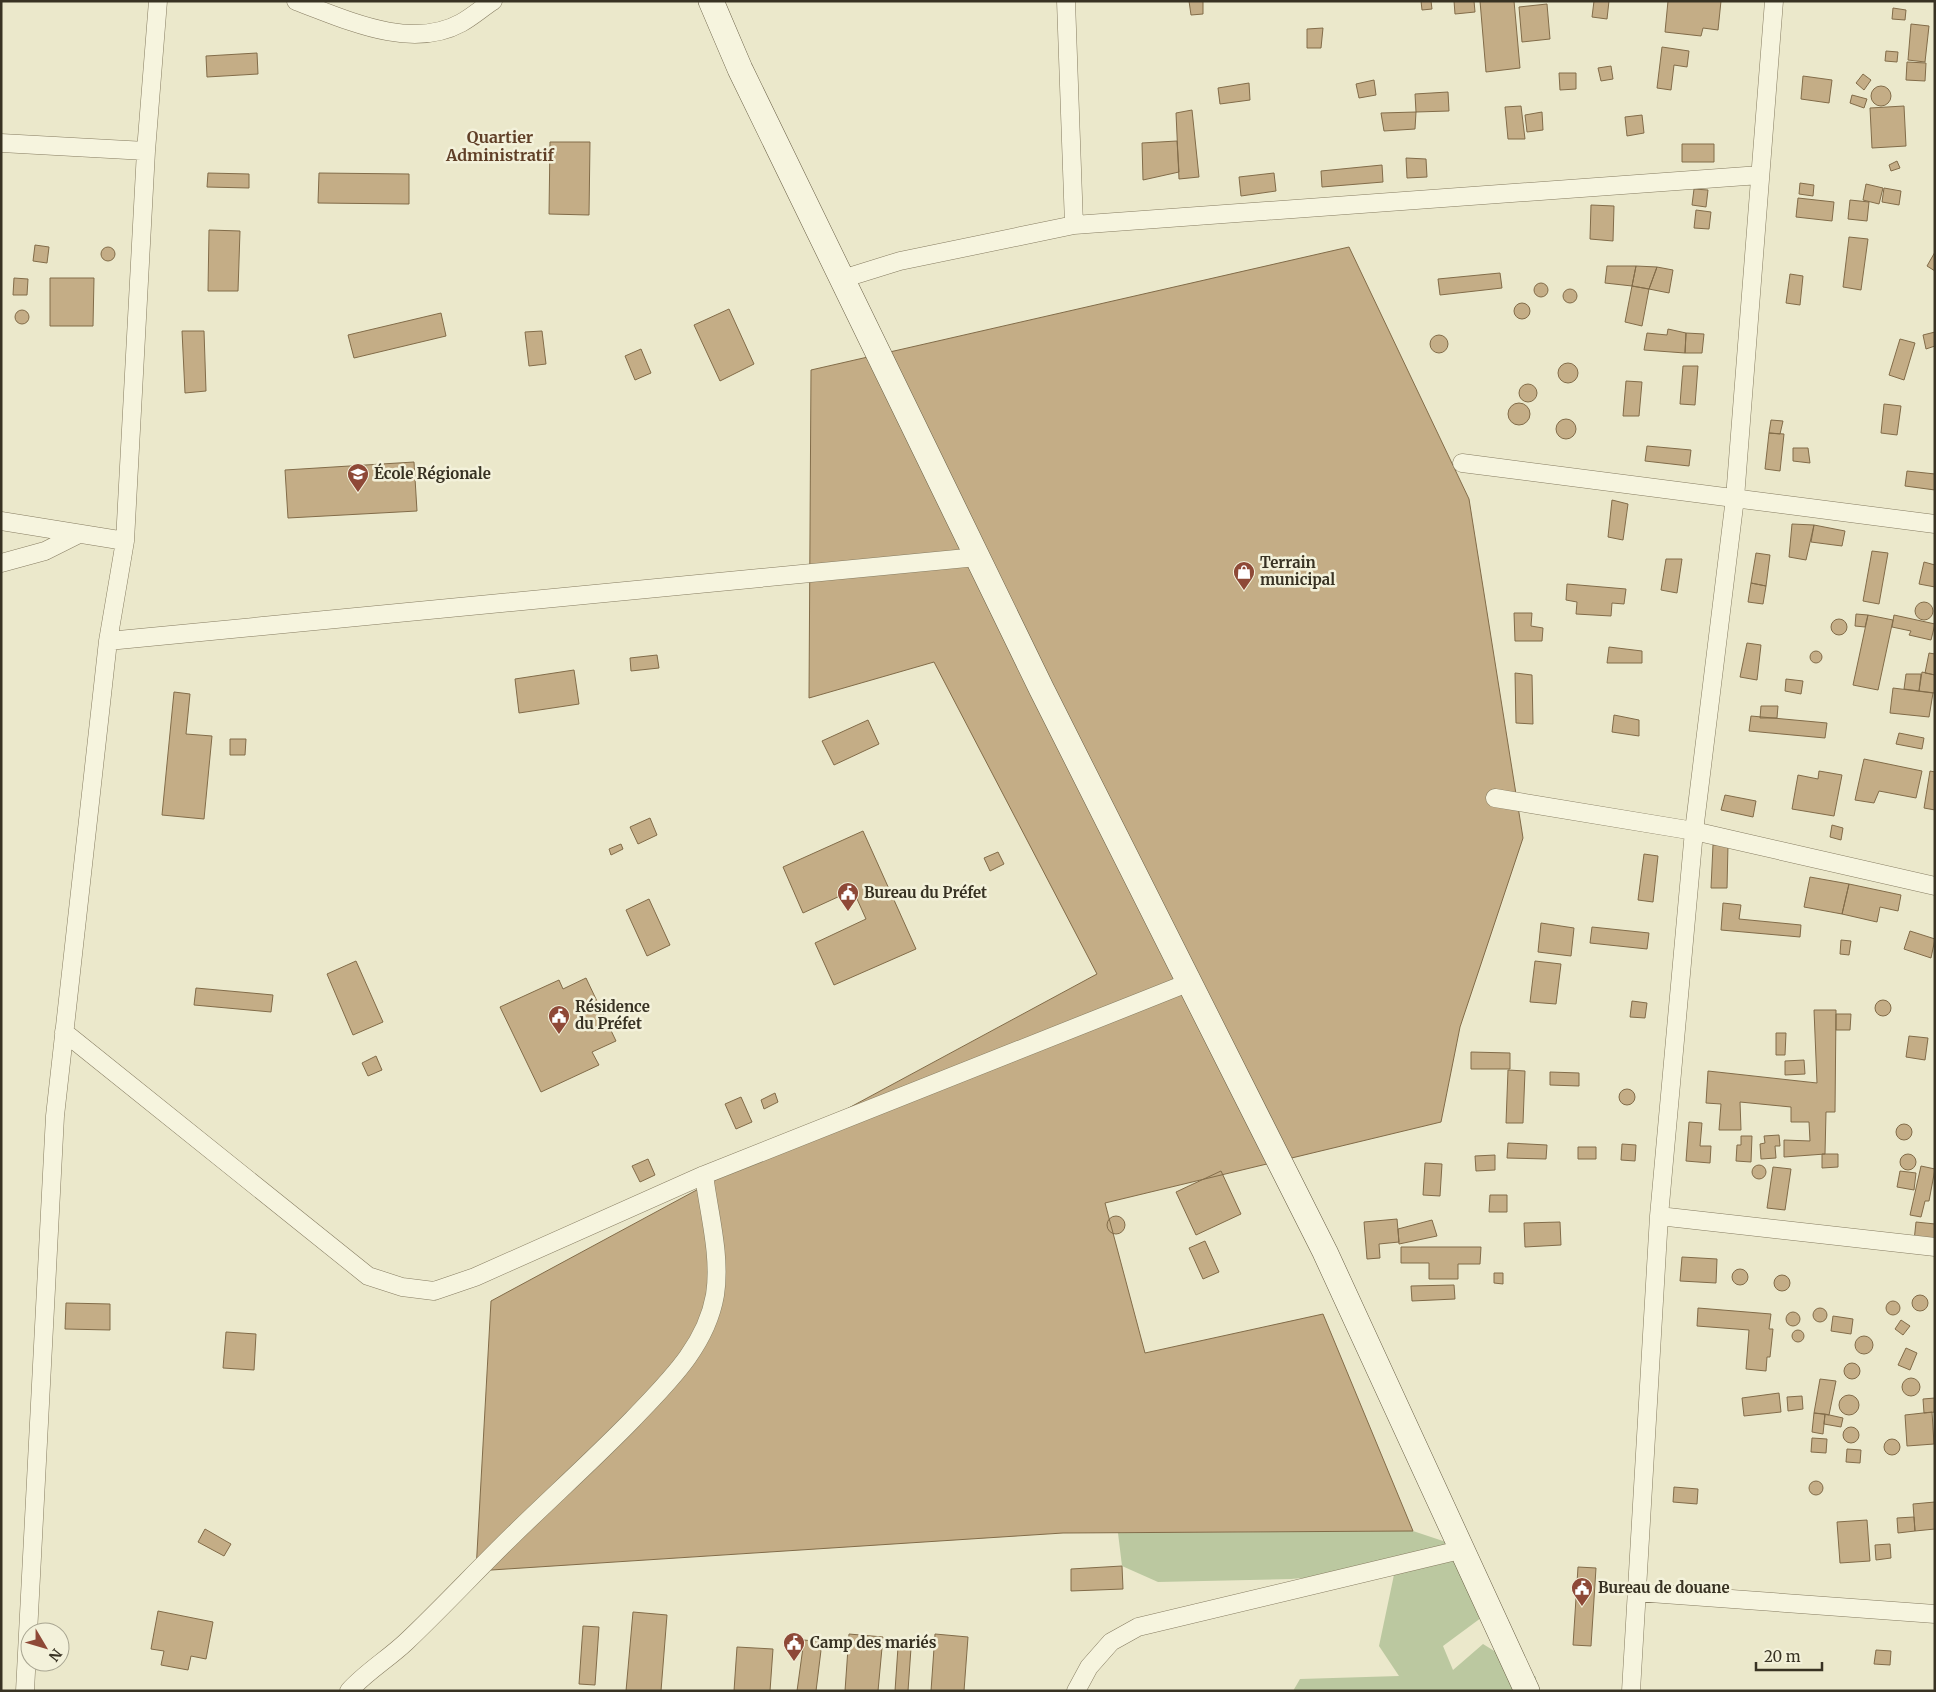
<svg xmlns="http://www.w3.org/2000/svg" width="1936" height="1692" viewBox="0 0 1936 1692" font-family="Merriweather,serif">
	<rect width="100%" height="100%" fill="#ebe8cb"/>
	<!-- green -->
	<path fill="#bbc8a0" d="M1413,1531l51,17 25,64 -46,34 10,24 30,-26 53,33 -3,14h-240l7,-12 99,-3 -20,-30 16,-76 -104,9 -133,3 -36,-16 -4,-33z"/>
	<!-- building -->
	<path fill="#c4ad86" stroke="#826c49" d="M1189,1h14v13l-12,1z
		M1421,1h10l1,8 -10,1z
		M1454,1h20l1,11 -20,2z
		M1480,1h34l6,67 -34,4z
		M1594,1h15l-2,18 -15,-2z
		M1668,1h53l-3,29 -15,-2 -2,8 -36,-4z
		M1547,4l3,35 -28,3 -3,-35z
		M1893,8l13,2 -1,10 -13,-1z
		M1911,24l18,2 -4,36 -17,-2z
		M1323,28l-2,20h-14v-19z
		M1662,47l27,4 -2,16 -13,-2 -3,25 -14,-2z
		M1886,51l12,1 -1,10 -12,-1z
		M257,53l1,21 -51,3 -1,-21z
		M1907,62l19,1 -1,18 -19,-1z
		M1611,66l2,13 -12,2 -3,-13z
		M1559,73h17v16l-16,1z
		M1863,74l8,6 -7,10 -8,-7z
		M1803,76l29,4 -3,23 -28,-4z
		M1374,80l2,15 -17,3 -3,-14z
		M1249,83l1,17 -30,4 -2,-16z
		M1871 96a10 10 0 1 1 20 0a10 10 0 1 1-20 0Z
		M1448,92l1,19 -33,1 -1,-18z
		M1852,95l15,4 -3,9 -14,-5z
		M1521,106l4,33h-17l-3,-32z
		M1904,106l2,40 -34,2 -2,-40z
		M1192,110l7,67 -20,2 -3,-66z
		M1416,112l-1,17 -31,2 -3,-18z
		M1542,112l1,18 -16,2 -2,-17z
		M1642,115l2,18 -17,3 -2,-19z
		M1177,141l2,31 -36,8 -1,-37z
		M550,142h40l-1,73 -40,-1z
		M1682,144h32v18h-32z
		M1406,158l20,1 1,18 -20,1z
		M1897,161l3,7 -9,3 -2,-6z
		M1382,165l1,17 -61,5 -1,-16z
		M208,173l41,1v14l-42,-1z
		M319,173l90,1v30l-91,-1z
		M1274,173l2,18 -35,5 -2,-19z
		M1800,183l14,2 -1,11 -14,-2z
		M1866,184l17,4 -4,16 -16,-4z
		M1884,188l17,3 -2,14 -17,-3z
		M1694,189l14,1 -2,17 -14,-2z
		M1798,198l36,4 -2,19 -36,-4z
		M1850,200l19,2 -2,19 -19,-2z
		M1591,205l23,1 -1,35 -23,-2z
		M1696,210l15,2 -2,17 -15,-1z
		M209,230l31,1 -2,60h-30z
		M1849,237l19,2 -7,51 -18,-3z
		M35,245l14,2 -2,16 -14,-2z
		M101 254a7 7 0 1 1 14 0a7 7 0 1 1-14 0Z
		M1349,247l120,252 54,339 -63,189 -19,95 -336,81 40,150 178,-39 90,217 -350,2 -587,38 15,-270 606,-327 -163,-312 -125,36 2,-328z
		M1935,252v19l-8,-5z
		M1607,266h29l-4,20 -27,-3z
		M1636,266l21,1 -8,22 -17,-3z
		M1657,267l16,3 -4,23 -20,-4z
		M1500,273l2,15 -62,7 -2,-16z
		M1790,274l13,2 -3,29 -14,-2z
		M14,278l14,1 -1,16h-14z
		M50,278h44l-1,48h-43z
		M1534 290a7 7 0 1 1 14 0a7 7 0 1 1-14 0Z
		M1632,286l17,3 -7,37 -17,-4z
		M1563 296a7 7 0 1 1 14 0a7 7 0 1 1-14 0Z
		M1514 311a8 8 0 1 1 16 0a8 8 0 1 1-16 0Z
		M729,309l25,55 -34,17 -26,-56z
		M15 317a7 7 0 1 1 14 0a7 7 0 1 1-14 0Z
		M441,313l5,23 -92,22 -6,-23z
		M1668,329l18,4 -1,20 -41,-3 3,-17 20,2z
		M182,331h22l2,60 -21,2z
		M542,331l4,33 -17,2 -4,-34z
		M1935,332v14l-9,3 -3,-14z
		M1686,333l18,1 -2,19h-17z
		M1430 344a9 9 0 1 1 18 0a9 9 0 1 1-18 0Z
		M1900,339l15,4 -11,37 -15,-5z
		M641,349l10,24 -16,7 -10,-24z
		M1558 373a10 10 0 1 1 20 0a10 10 0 1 1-20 0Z
		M1683,366h15l-3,39 -15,-1z
		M1626,381l16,1 -3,34h-16z
		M1519 393a9 9 0 1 1 18 0a9 9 0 1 1-18 0Z
		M1508 414a11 11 0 1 1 22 0a11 11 0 1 1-22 0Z
		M1884,404l17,2 -4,29 -16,-2z
		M1556 429a10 10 0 1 1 20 0a10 10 0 1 1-20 0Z
		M1771,420l12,1 -3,13 -11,-1z
		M1769,433l15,1 -4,37 -15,-2z
		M1647,446l44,4 -2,16 -44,-5z
		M1793,448h15l2,15 -17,-2z
		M414,462l3,49 -129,7 -3,-48z
		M1907,471l28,3v16l-30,-4z
		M1612,500l16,4 -5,36 -15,-3z
		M1792,524l22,1 -8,35 -17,-3z
		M1814,525l31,6 -3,15 -31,-4z
		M1872,551l16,2 -9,51 -16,-3z
		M1756,553l14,2 -4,31 -15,-3z
		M1666,559h16l-5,34 -16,-3z
		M1924,562l11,3v22l-16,-3z
		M1751,583l15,3 -3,18 -15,-2z
		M1567,584l59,5 -2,15 -12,-1 -1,13 -35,-2 1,-12 -11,-2z
		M1915 611a9 9 0 1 1 18 0a9 9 0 1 1-18 0Z
		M1514,613h18l-1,13 12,2 -1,13h-27z
		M1856,614l12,1 -3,12 -10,-1z
		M1868,615l25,5 -15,70 -25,-5z
		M1894,615l41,9 -4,16 -22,-5 2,-4 -19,-4z
		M1831 627a8 8 0 1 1 16 0a8 8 0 1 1-16 0Z
		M1747,643l14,2 -4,35 -17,-3z
		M1609,647l33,4v12h-35z
		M1810 657a6 6 0 1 1 12 0a6 6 0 1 1-12 0Z
		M1929,653l6,1v21l-10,-2z
		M657,655l2,13 -28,3 -1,-13z
		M574,670l5,34 -60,9 -4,-34z
		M1922,672l13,3v18l-16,-2z
		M1515,673l17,2 1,49 -17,-1z
		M1906,674h15l-2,17 -15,-2z
		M1786,679l17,2 -2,13 -16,-3z
		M1893,688l40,5 -4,24 -39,-4z
		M174,692l16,2 -4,40 26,2 -8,83 -42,-4z
		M1761,706h17l-1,12h-17z
		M1614,715l25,5v16l-27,-4z
		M1751,716l76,7 -2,15 -76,-7z
		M868,720l11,24 -45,21 -12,-24z
		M1899,733l25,5 -2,11 -26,-5z
		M230,739h16l-1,16h-15z
		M1864,759l58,12 -6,27 -37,-7 -5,12 -19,-3z
		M1819,771l23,4 -8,41 -42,-7 6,-34 20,4z
		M1930,771l5,1v38l-11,-2z
		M1725,795l31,6 -3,16 -32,-7z
		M650,818l7,17 -19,9 -8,-17z
		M1832,825l11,3 -2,12 -11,-3z
		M863,831l53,118 -82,36 -19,-42 51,-24 -13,-29 -50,23 -20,-46z
		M621,844l2,5 -12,6 -2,-6z
		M1713,845h15l-1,43h-16z
		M998,852l6,12 -14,7 -6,-13z
		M1644,854l14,2 -5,46 -15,-2z
		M1810,877l39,7 -7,30 -38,-7z
		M1849,884l52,11 -3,16 -18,-4 -3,15 -35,-8z
		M649,899l21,46 -23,11 -21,-46z
		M1723,903l18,2 -2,14 62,6 -1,12 -79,-7z
		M1541,923l33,5 -3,28 -33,-4z
		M1592,927l57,6 -2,16 -57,-6z
		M1910,931l25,8 -4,19 -27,-9z
		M1841,940l10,1 -2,14 -9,-1z
		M356,961l27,61 -30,13 -26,-61z
		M1535,961l26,3 -5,40 -26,-2z
		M586,978l30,63 -24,11 7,13 -58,27 -41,-85 59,-27 4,9z
		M196,988l77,7 -2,17 -77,-7z
		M1875 1008a8 8 0 1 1 16 0a8 8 0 1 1-16 0Z
		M1632,1001l15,2 -2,15 -15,-1z
		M1814,1010h22l-1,102h-9l-1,42 -41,3v-17l26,1 -1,-19h-18v-15l-51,-5 1,28h-22l2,-26 -15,-1 2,-32 109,12z
		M1836,1014h15l-1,16h-14z
		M1776,1033h10l-1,22h-9z
		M1909,1036l19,2 -3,22 -19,-3z
		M1471,1052l39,1v16h-39z
		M376,1056l6,14 -14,6 -6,-13z
		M1804,1060l1,14 -20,1v-14z
		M1508,1070l17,1 -2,52h-17z
		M1550,1072l29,1v13l-29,-1z
		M1619 1097a8 8 0 1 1 16 0a8 8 0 1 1-16 0Z
		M775,1093l3,9 -14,7 -3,-9z
		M741,1097l11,25 -16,7 -11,-25z
		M1689,1122l13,1 -2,23h11l-1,17 -24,-2z
		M1896 1132a8 8 0 1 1 16 0a8 8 0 1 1-16 0Z
		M1779,1135l1,11h-5l1,12 -15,1 -1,-15 5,-1 -1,-7z
		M1741,1136h11l-1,26 -15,-1 1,-16h4z
		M1508,1143l39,2 -1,14 -39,-1z
		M1622,1144l14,1 -1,16 -14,-1z
		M1578,1147h18v12h-18z
		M1900 1162a8 8 0 1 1 16 0a8 8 0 1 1-16 0Z
		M1822,1154h16v13l-16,1z
		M1495,1155v15l-19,1 -1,-15z
		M648,1159l7,16 -15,7 -8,-16z
		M1425,1163l17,1 -2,32 -17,-1z
		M1752 1172a7 7 0 1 1 14 0a7 7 0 1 1-14 0Z
		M1921,1166l14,3 -6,32h-4l-4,16 -11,-2z
		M1773,1167l18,2 -6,41 -18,-2z
		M1221,1171l20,43 -45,21 -20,-43z
		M1900,1171l16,2 -2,17 -17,-3z
		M1490,1195h17v17h-18z
		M1107 1225a9 9 0 1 1 18 0a9 9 0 1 1-18 0Z
		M1397,1219l2,23 -20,2 1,14 -13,1 -3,-37z
		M1432,1220l5,16 -38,8 -1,-15z
		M1560,1222l1,23 -36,2 -1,-24z
		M1916,1222l19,2v19l-21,-2z
		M1205,1241l14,31 -16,7 -14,-31z
		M1401,1247h80l-1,17h-22v15h-29v-16h-28z
		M1682,1257l35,2 -1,24 -36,-2z
		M1732 1277a8 8 0 1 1 16 0a8 8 0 1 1-16 0Z
		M1494,1273h9v11l-9,-1z
		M1774 1283a8 8 0 1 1 16 0a8 8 0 1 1-16 0Z
		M1454,1285l1,14 -43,2 -1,-15z
		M1912 1303a8 8 0 1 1 16 0a8 8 0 1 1-16 0Z
		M1886 1308a7 7 0 1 1 14 0a7 7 0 1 1-14 0Z
		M66,1303l44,1v26l-45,-1z
		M1813 1315a7 7 0 1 1 14 0a7 7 0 1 1-14 0Z
		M1698,1308l73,6 -2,15h4l-3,28h-3l-1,14 -20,-2 3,-39 -52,-4z
		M1786 1319a7 7 0 1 1 14 0a7 7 0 1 1-14 0Z
		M1833,1316l20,3 -2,15 -20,-3z
		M1901,1320l9,6 -7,9 -8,-6z
		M1792 1336a6 6 0 1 1 12 0a6 6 0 1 1-12 0Z
		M226,1332l30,2 -2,36 -31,-2z
		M1855 1345a9 9 0 1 1 18 0a9 9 0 1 1-18 0Z
		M1906,1348l11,5 -7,17 -12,-5z
		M1844 1371a8 8 0 1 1 16 0a8 8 0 1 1-16 0Z
		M1902 1387a9 9 0 1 1 18 0a9 9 0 1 1-18 0Z
		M1820,1379l16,2 -7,34 -15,-2z
		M1779,1393l2,19 -37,4 -2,-18z
		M1839 1405a10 10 0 1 1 20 0a10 10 0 1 1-20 0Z
		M1802,1396l1,13 -15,2 -1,-14z
		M1935,1398v14l-11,1 -1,-14z
		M1932,1412l2,32 -27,2 -2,-31z
		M1814,1413l11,1 -2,20 -11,-2z
		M1825,1414l18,4 -2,9 -17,-3z
		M1843 1435a8 8 0 1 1 16 0a8 8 0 1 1-16 0Z
		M1812,1438l15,1 -1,14 -15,-1z
		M1884 1447a8 8 0 1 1 16 0a8 8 0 1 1-16 0Z
		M1847,1449l14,1 -1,13 -14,-1z
		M1809 1488a7 7 0 1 1 14 0a7 7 0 1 1-14 0Z
		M1674,1487l24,2 -1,15 -24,-2z
		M1935,1502v27l-20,2 -2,-27z
		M1914,1517l1,14 -17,2 -1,-15z
		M1867,1520l3,41 -30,2 -3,-41z
		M205,1529l26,15 -7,12 -26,-14z
		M1890,1544l1,14 -15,2 -1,-15z
		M1122,1566l1,23 -52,2v-22z
		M1578,1567l18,1 -5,78 -18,-1z
		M158,1611l55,11 -7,37 -15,-3 -3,14 -27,-5 3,-14 -13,-2z
		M633,1612l34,3 -6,76h-35z
		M583,1626l16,1 -4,58 -16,-1z
		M849,1634l34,3 -5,54h-33z
		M935,1634l33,3 -4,54h-33z
		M804,1640l18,2 -6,49h-19z
		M737,1647l36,2 -3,42h-36z
		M898,1647l13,1 -3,43h-13z
		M1876,1650l15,1 -1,14 -16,-1z"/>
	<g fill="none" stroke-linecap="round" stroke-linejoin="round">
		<!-- minor casing -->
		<g stroke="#867c61" stroke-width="19">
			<path id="minor" d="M296,1c49,18 114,50 165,22 11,-6 21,-15 32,-22
				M1066,1l8,224
				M1,143l145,8 -21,390 -17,100 -53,475 -30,575
				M146,151l12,-150
				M842,279l58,-18 174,-36 686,-50
				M1462,463l473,61
				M1,521l124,20
				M1,563l44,-12 32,-16
				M108,641l869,-84
				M1495,798l199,33 241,55
				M64,1032l304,244 34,11 32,4 41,-14 229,-102 486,-193
				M1659,1216l276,31
				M1636,1592l299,22
				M349,1691c17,-19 39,-32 57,-49 37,-35 71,-72 107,-107 40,-39 81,-76 120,-116 34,-36 73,-72 82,-124 6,-39 -6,-81 -11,-120
				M1076,1691l13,-24 22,-25 27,-15 322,-77
				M1631,1691l28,-475 35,-385 41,-333 39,-497"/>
		</g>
		<!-- secondary casing -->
		<g stroke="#685e44" stroke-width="26">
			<path id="secondary" d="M711,1l29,68 301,619 284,564 202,439"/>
		</g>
		<!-- minor -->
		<use href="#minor" stroke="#f6f4de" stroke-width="18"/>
		<!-- secondary -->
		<use href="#secondary" stroke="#f6f4de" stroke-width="25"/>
	</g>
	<!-- icons -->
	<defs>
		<g id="school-pin" transform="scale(1.125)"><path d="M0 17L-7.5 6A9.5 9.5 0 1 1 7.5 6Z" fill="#8e4937" stroke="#f3f1da"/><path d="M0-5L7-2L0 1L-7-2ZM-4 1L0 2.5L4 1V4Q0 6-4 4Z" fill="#fff"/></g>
		<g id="shop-pin" transform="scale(1.125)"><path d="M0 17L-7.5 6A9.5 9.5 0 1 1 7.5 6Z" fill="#8e4937" stroke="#f3f1da"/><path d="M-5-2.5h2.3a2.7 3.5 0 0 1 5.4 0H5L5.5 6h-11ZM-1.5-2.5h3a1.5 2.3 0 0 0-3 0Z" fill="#fff"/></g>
		<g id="civic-pin" transform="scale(1.125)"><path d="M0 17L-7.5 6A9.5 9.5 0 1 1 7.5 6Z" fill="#8e4937" stroke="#f3f1da"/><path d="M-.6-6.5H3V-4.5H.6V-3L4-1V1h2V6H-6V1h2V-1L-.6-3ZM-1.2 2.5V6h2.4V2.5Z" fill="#fff"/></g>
	</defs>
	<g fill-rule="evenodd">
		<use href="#school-pin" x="358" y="474"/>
		<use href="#shop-pin" x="1244" y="572"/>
		<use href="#civic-pin" x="848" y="893"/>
		<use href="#civic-pin" x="559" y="1016"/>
		<use href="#civic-pin" x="1582" y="1588"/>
		<use href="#civic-pin" x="794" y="1643"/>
	</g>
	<g text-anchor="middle" stroke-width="5" stroke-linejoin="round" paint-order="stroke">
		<!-- poi labels -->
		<g font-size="15" font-weight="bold" fill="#383223" stroke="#f3f1da" text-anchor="start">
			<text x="374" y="479">École Régionale</text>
			<text x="1260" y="568">Terrain<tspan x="1260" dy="17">municipal</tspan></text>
			<text x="864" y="898">Bureau du Préfet</text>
			<text x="575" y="1012">Résidence<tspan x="575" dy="17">du Préfet</tspan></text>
			<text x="1598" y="1593">Bureau de douane</text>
			<text x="810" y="1648">Camp des mariés</text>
		</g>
		<!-- neighbourhood labels -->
		<g font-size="16" font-weight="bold" fill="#603f27" stroke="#f3f1da">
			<text x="500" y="143">Quartier<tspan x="500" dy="18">Administratif</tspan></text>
		</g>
	</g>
	<!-- border -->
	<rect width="1936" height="1692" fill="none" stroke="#383223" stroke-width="5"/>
	<!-- north arrow -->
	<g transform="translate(45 1647) rotate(128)"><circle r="24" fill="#f3f1da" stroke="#a8a591"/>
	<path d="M0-4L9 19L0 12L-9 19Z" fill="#8e4937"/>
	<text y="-8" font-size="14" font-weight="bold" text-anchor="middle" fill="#383223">N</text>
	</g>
	<!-- scale -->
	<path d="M1756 1662v8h66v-8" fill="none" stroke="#383223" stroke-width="2.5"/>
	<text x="1764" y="1662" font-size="15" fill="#383223" stroke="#f3f1da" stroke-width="4" paint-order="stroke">20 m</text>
</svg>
